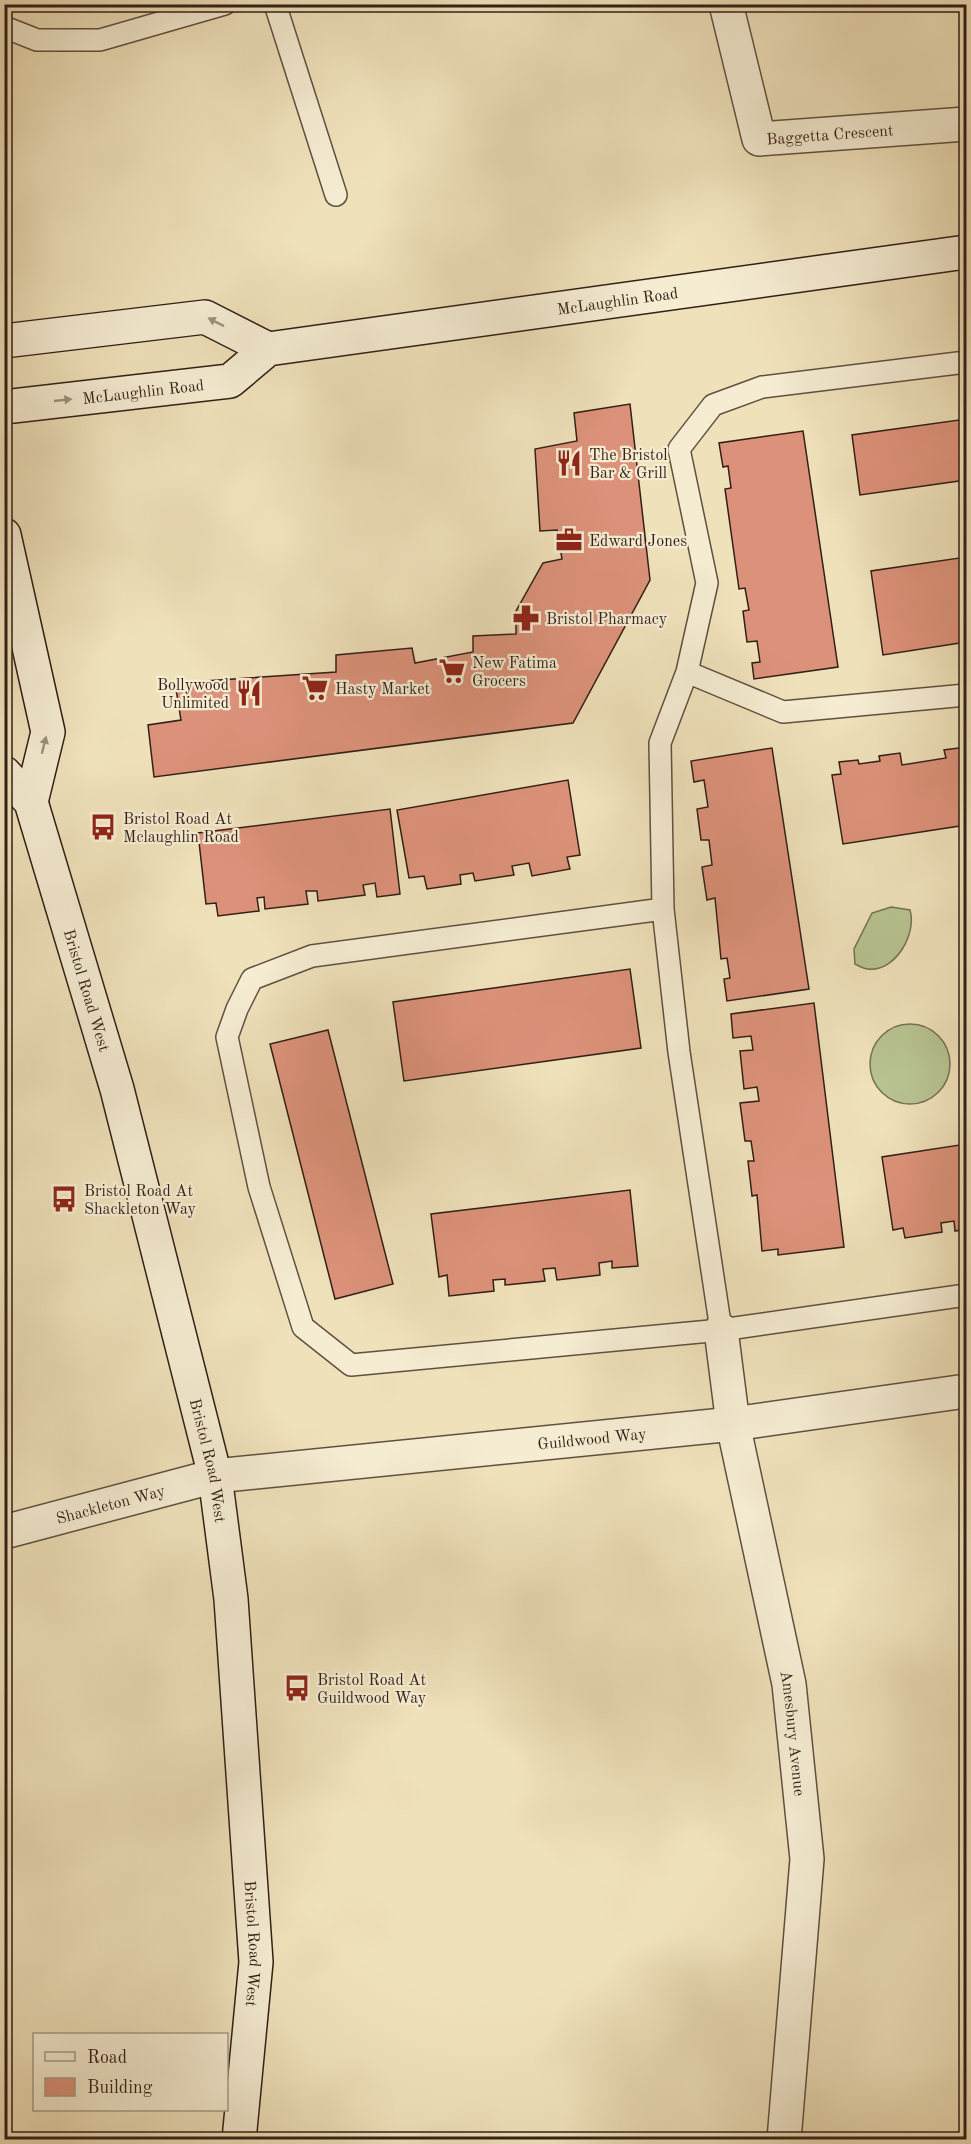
<svg xmlns="http://www.w3.org/2000/svg" width="971" height="2144" viewBox="0 0 971 2144" font-family="'Old Standard TT',serif">
	<rect width="100%" height="100%" fill="#efe1ba"/>
	<filter id="stains"><feTurbulence type="fractalNoise" baseFrequency=".00333" numOctaves="4"/><feColorMatrix values="0 0 0 0 .2 0 0 0 0 .09 0 0 0 0 .02 0 0 0 .5 -.17"/></filter>
	<radialGradient id="worn" r=".72"><stop offset=".6" stop-color="#630" stop-opacity="0"/><stop offset="1" stop-color="#630" stop-opacity=".3"/></radialGradient>
	<!-- green -->
	<path fill="#b7c391" stroke="#747154" stroke-width="1.5" d="M891,907l19,3c7,23 -14,62 -42,59 -4,0 -9,-3 -13,-5l-1,-15 18,-36z
		M870 1064a40 40 0 1 1 80 0a40 40 0 1 1-80 0Z"/>
	<!-- building -->
	<path fill="#dc927a" stroke="#321f17" stroke-width="1.5" d="M630,404l20,176 -77,143 -419,54 -6,-52 33,-5 -6,-37 161,-11v-17l76,-7 3,15 58,-11v-16l43,-2v-23l27,-48 19,-4 -5,-29 -17,1 -5,-82 42,-8 -3,-28z
		M966,419v61l-106,15 -8,-60z
		M803,431l35,236 -84,12 -2,-16 8,-1 -3,-21 -10,1 -4,-31 6,-1 -4,-22 -6,1 -14,-100 6,-1 -3,-22 -5,1 -4,-24z
		M966,557v85l-83,13 -12,-84z
		M966,747v78l-123,19 -11,-69 9,-1 -2,-12 19,-2 1,4 21,-3 -1,-5 21,-3 2,12 44,-7 -2,-8z
		M772,748l37,241 -82,12 -3,-22 6,-1 -3,-20 -6,1 -6,-61 -8,2 -5,-33 10,-2 -3,-25h-8l-4,-31 11,-2 -4,-27 -10,2 -3,-21z
		M568,780l12,75 -13,2 3,12 -38,7 -3,-13 -17,3 2,9 -39,6 -2,-8 -13,2 1,9 -34,5 -3,-13 -15,2 -12,-68z
		M390,809l10,85 -23,3 -2,-14 -12,2 2,10 -47,6 -1,-10h-11l2,13 -43,5 -1,-12 -7,1 2,13 -41,5 -2,-13 -10,1 -8,-71z
		M630,969l11,79 -237,33 -11,-79z
		M814,1003l30,244 -66,8v-6l-16,2 -5,-56 -5,1 -4,-35h6l-3,-20h-6l-5,-38 19,-2 -2,-14 -13,2 -4,-38 13,-1 -2,-14 -18,2 -2,-24z
		M328,1030l65,254 -58,15 -65,-255z
		M966,1144v85l-11,2 -1,-10 -13,2 1,9 -37,6 -2,-10 -10,2 -11,-73z
		M630,1190l8,76 -26,2v-7l-13,2 1,12 -43,5 -2,-12 -12,1 2,12 -40,4v-6l-12,1 1,11 -45,5 -2,-21 -8,2 -8,-63z"/>
	<g fill="none" stroke-linecap="round" stroke-linejoin="round">
		<!-- lane casing -->
		<g stroke="#615040" stroke-width="24">
			<path id="lane" d="M275,4l61,191
				M4,27l33,13h63l125,-36
				M687,672l96,40 183,-17
				M663,909l-351,47 -60,23 -15,30 -10,28 32,150 44,140 48,38 370,-35 245,-35
				M721,1330l-42,-278 -16,-143 -3,-166 27,-71 20,-89 -28,-134 34,-44 49,-18 204,-25"/>
		</g>
		<!-- street casing -->
		<g stroke="#615040" stroke-width="36">
			<g id="street">
				<path id="s1" d="M726,4l33,135 207,-15"/>
				<path id="s2" d="M721,1330l12,94 56,260 18,175 -23,281"/>
				<path id="s3" d="M4,1532l211,-56 518,-52 233,-33"/>
			</g>
		</g>
		<!-- secondary casing -->
		<g stroke="#321f17" stroke-width="36">
			<g id="secondary">
				<path d="M4,341l201,-24 63,32"/>
				<path id="s4" d="M4,407l226,-26 38,-32 698,-97"/>
				<path d="M4,535l44,197 -17,70"/>
				<path id="s5" d="M4,773l27,29 86,287 98,387 16,123 25,363 -17,178"/>
			</g>
		</g>
		<!-- lane -->
		<use href="#lane" stroke="#f5ecd2" stroke-width="21"/>
		<!-- street -->
		<use href="#street" stroke="#f5ecd2" stroke-width="33"/>
		<!-- secondary -->
		<use href="#secondary" stroke="#f5ecd2" stroke-width="33"/>
	</g>
	<!-- one-way arrows -->
	<defs><path id="oneway-solid" d="M-6-.8H1V-3.2L6.5 0L1 3.2V.8H-6Z" transform="scale(1.5)"/></defs>
	<g fill="#9d907e">
		<use href="#oneway-solid" transform="translate(216 322) rotate(-153)"/>
		<use href="#oneway-solid" transform="translate(63 400) rotate(-6)"/>
		<use href="#oneway-solid" transform="translate(44 745) rotate(-76)"/>
	</g>
	<!-- icons -->
	<defs>
		<g id="restaurant-bare" transform="scale(2.07)"><path d="M-5-6h1v4h1v-4h1v4h1v-4h1v5L-1.5 .5V6h-2V.5L-5-1ZM5-6V6H3V1.5H1.5Q1.5-4 5-6Z" fill="#8f2418" stroke="#f5ecd2" stroke-width="2.5" paint-order="stroke"/></g>
		<g id="office-bare" transform="scale(2.07)"><path d="M-6-3h4V-5.5h4V-3h4V5H-6ZM-1-4.5V-3h2v-1.5ZM-6 0V1H6V0Z" fill="#8f2418" stroke="#f5ecd2" stroke-width="2.5" paint-order="stroke"/></g>
		<g id="pharmacy-bare" transform="scale(2.07)"><path d="M-2-6h4v4h4v4h-4v4h-4v-4h-4v-4h4Z" fill="#8f2418" stroke="#f5ecd2" stroke-width="2.5" paint-order="stroke"/></g>
		<g id="supermarket-bare" transform="scale(2.07)"><path d="M-6-5.5h2.5l.6 2H6L4.5 2H-2.5L-4.4-4H-6ZM-1.5 3.2a1.3 1.3 0 1 0 .1 0ZM3 3.2a1.3 1.3 0 1 0 .1 0Z" fill="#8f2418" stroke="#f5ecd2" stroke-width="2.5" paint-order="stroke"/></g>
		<g id="bus-bare" transform="scale(2.07)"><path d="M-5-6H5V4H4V6H2V4H-2V6H-4V4H-5ZM-3.5-4V0h7V-4ZM-3.5 1.2v1.5H-2V1.2ZM2 1.2v1.5H3.5V1.2Z" fill="#8f2418" stroke="#f5ecd2" stroke-width="2.5" paint-order="stroke"/></g>
	</defs>
	<g fill-rule="evenodd">
		<use href="#restaurant-bare" x="569" y="463"/>
		<use href="#office-bare" x="569" y="540"/>
		<use href="#pharmacy-bare" x="526" y="618"/>
		<use href="#supermarket-bare" x="452" y="671"/>
		<use href="#supermarket-bare" x="315" y="688"/>
		<use href="#restaurant-bare" x="249" y="693"/>
		<use href="#bus-bare" x="103" y="827"/>
		<use href="#bus-bare" x="64" y="1199"/>
		<use href="#bus-bare" x="297" y="1688"/>
	</g>
	<g text-anchor="middle" stroke-width="4.5" stroke-linejoin="round" paint-order="stroke">
		<!-- street labels -->
		<g font-size="16" fill="#321f17" stroke="#f5ecd2">
			<text dy="6" stroke="none"><textPath href="#s1" startOffset="210">Baggetta Crescent</textPath></text>
			<text dy="6" stroke="none"><textPath href="#s4" startOffset="630">McLaughlin Road</textPath></text>
			<text dy="6" stroke="none"><textPath href="#s4" startOffset="140">McLaughlin Road</textPath></text>
			<text dy="6" stroke="none"><textPath href="#s5" startOffset="236">Bristol Road West</textPath></text>
			<text dy="6" stroke="none"><textPath href="#s3" startOffset="597">Guildwood Way</textPath></text>
			<text dy="6" stroke="none"><textPath href="#s5" startOffset="722">Bristol Road West</textPath></text>
			<text dy="6" stroke="none"><textPath href="#s3" startOffset="110">Shackleton Way</textPath></text>
			<text dy="6" stroke="none"><textPath href="#s2" startOffset="410">Amesbury Avenue</textPath></text>
			<text dy="6" stroke="none"><textPath href="#s5" startOffset="1208">Bristol Road West</textPath></text>
		</g>
		<!-- poi labels -->
		<g font-size="16" fill="#321f17" stroke="#f5ecd2" text-anchor="start">
			<text x="589" y="460">The Bristol<tspan x="589" dy="18">Bar &amp; Grill</tspan></text>
			<text x="589" y="546">Edward Jones</text>
			<text x="546" y="624">Bristol Pharmacy</text>
			<text x="472" y="668">New Fatima<tspan x="472" dy="18">Grocers</tspan></text>
			<text x="229" y="690" text-anchor="end">Bollywood<tspan x="229" dy="18">Unlimited</tspan></text>
			<text x="335" y="694">Hasty Market</text>
			<text x="123" y="824">Bristol Road At<tspan x="123" dy="18">Mclaughlin Road</tspan></text>
			<text x="84" y="1196">Bristol Road At<tspan x="84" dy="18">Shackleton Way</tspan></text>
			<text x="317" y="1685">Bristol Road At<tspan x="317" dy="18">Guildwood Way</tspan></text>
		</g>
	</g>
	<!-- margin -->
	<rect width="971" height="2144" fill="none" stroke="#efe1ba" stroke-width="24"/>
	<rect x="6" y="6" width="959" height="2132" fill="none" stroke="#321f17" stroke-width="3"/>
	<rect x="12" y="12" width="947" height="2120" fill="none" stroke="#321f17" stroke-width="1.5"/>
	<!-- legend -->
	<rect x="33" y="2033" width="195" height="78" fill="#f5ecd2" stroke="#a79a87" stroke-width="1.5"/>
	<rect x="45" y="2052" width="30" height="9" fill="#f5ecd2" stroke="#a79a87" stroke-width="1.5"/>
	<text x="87" y="2063" font-size="18" fill="#321f17">Road</text>
	<rect x="45" y="2078" width="30" height="18" fill="#dc927a" stroke="#a79a87" stroke-width="1.5"/>
	<text x="87" y="2093" font-size="18" fill="#321f17">Building</text>
	<rect width="100%" height="100%" filter="url(#stains)"/>
	<rect width="100%" height="100%" fill="url(#worn)"/>
</svg>
